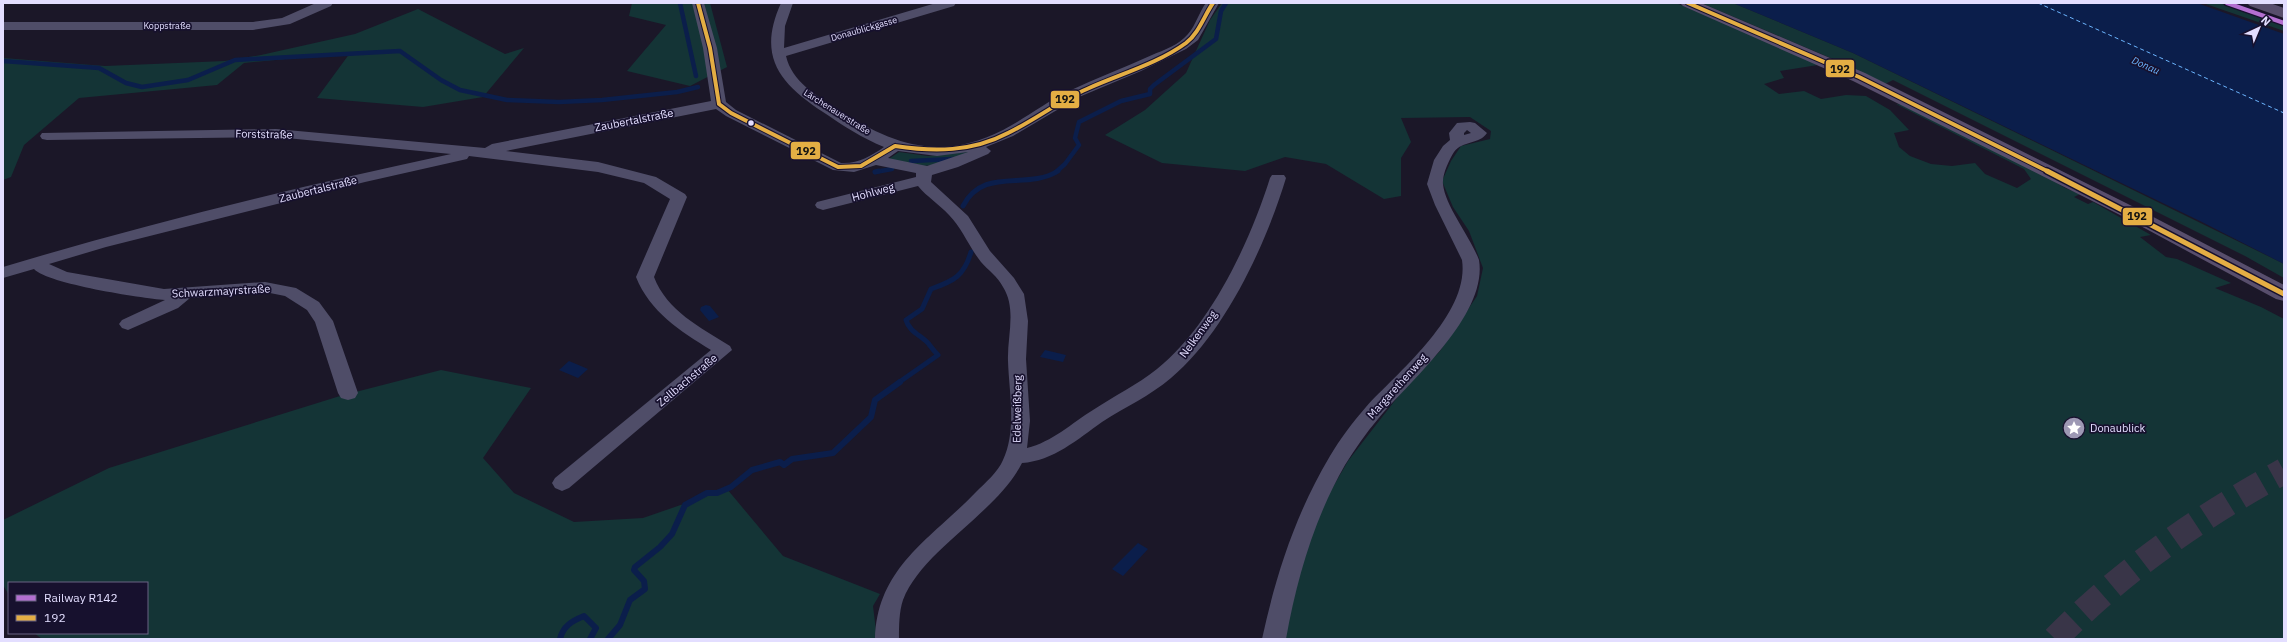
<svg xmlns="http://www.w3.org/2000/svg" width="2287" height="642" viewBox="0 0 2287 642" font-family="'IBM Plex Sans',sans-serif">
	<rect width="100%" height="100%" fill="#1b1728"/>
	<!-- green -->
	<path fill="#143436" d="M632,3h78l17,64 -37,19 -63,-15 39,-46 -37,-9z
		M1222,3h454l148,61 -44,7 4,7 -20,6 15,10 25,-3 17,8 25,-4 20,1 24,14 19,20 -15,3 5,14 11,9 21,8 21,2 23,-3 10,11 32,14 14,-9 -7,-10 -128,-65 14,2 115,57 40,25 15,6 -6,3 14,7 5,-2 58,33 -11,2 26,20 11,2 54,24 -16,5 46,19 23,12v320h-1000l27,-114 37,-64 52,-67 40,-43 37,-55 6,-28 -14,-37 -16,-24 -11,-26 9,-20 10,-15 29,-7 1,-8 -21,-14 -69,1 10,24 -10,16v38l-17,3 -58,-35 -41,-7 -40,14 -83,-8 -57,-28 40,-25 41,-37 24,-53z
		M1701,3h32l120,50 419,205 12,6v14l-39,-22 -352,-176 -8,4 -52,-25z
		M2203,3h17l64,23v5z
		M418,9l87,45 19,-6 -41,49 -60,10 -106,-9 33,-45 -106,10 -27,22 -138,13 -55,47 -13,32 -8,3v-122l102,8 120,-5 36,-6 94,-21z
		M976,151l-36,13 -16,2 -40,-4 15,-10 29,4z
		M441,370l90,18 -48,70 31,35 60,29 69,-4 84,-29 56,67 97,38 -7,12 4,33h-835l-8,-6h113v-50h-138v12l-6,-10v-65l106,-52 231,-72z"/>
	<!-- water -->
	<path fill="#0b1e4b" d="M1733,3h464l87,31v230l-82,-42 -349,-169z
		M706,305l4,1 9,11 -10,4 -9,-11 1,-3z
		M1045,350l21,5 -3,7 -23,-5z
		M569,361l19,8 -10,9 -19,-8z
		M1138,543l10,6 -25,27 -11,-7z"/>
	<g fill="none" stroke-linecap="round" stroke-linejoin="round">
		<!-- stream-far2 -->
		<path stroke="#0b1e4b" stroke-width="4.5" d="M680,3l16,73
			M3,61l96,7 27,15 16,4 46,-7 47,-20 165,-9 41,29 19,10 47,10 52,2 43,-2 75,-8 21,-5
			M911,161l42,-2
			M875,172l17,-3
			M1056,172l9,-8 14,-19 -4,-7 4,-16 42,-21 29,-7v-5l4,-4 62,-46 5,-28 5,-8"/>
		<!-- stream-far1 -->
		<path stroke="#0b1e4b" stroke-width="5" d="M875,172l4,-1
			M963,206c21,-40 63,-15 95,-35
			M898,383l40,-28c-4,-4 -7,-8 -10,-12 -8,-8 -19,-12 -22,-23l16,-11 9,-20c23,-8 33,-13 40,-37"/>
		<!-- stream -->
		<path stroke="#0b1e4b" stroke-width="6" d="M560,639c3,-13 12,-18 24,-23l12,12 -6,11
			M608,639l12,-14 10,-25 15,-11 -1,-8 -10,-11 1,-3 25,-20 12,-13 13,-29 22,-12h10l14,-6 21,-17 28,-8 4,3 8,-6 41,-6 38,-36 4,-17 25,-18"/>
		<!-- ferry -->
		<path stroke="#6cb5ff" stroke-width="1" stroke-dasharray="4 3" stroke-linecap="butt" d="M2038,3l246,110"/>
		<!-- highway-tunnel -->
		<path stroke="#393548" stroke-width="26" stroke-dasharray="26 13" stroke-linecap="butt" d="M2055,639c69,-70 143,-121 229,-168"/>
		<!-- street -->
		<path fill="#4f4d68" fill-rule="evenodd" d="M316,3h17l-2,3 -41,18 -37,6h-250v-8h250l29,-4z
			M692,3h12l13,45 9,54 10,8 105,53c17,1 30,-7 43,-16 -22,-9 -42,-22 -61,-35 -44,-29 -66,-56 -42,-109h12l-8,23 -1,22 152,-45h20l-2,3 -168,50c6,26 30,39 51,53 55,36 104,53 166,21 23,-12 43,-28 66,-39 27,-13 55,-23 83,-36 12,-5 27,-10 36,-21 8,-9 11,-22 18,-31h13l-21,37 -12,9 -45,22 -62,26 -66,39 -27,11 5,4 -3,3 -30,13 -26,8 -1,7 37,34 22,35 24,27 10,16 4,27 -2,38 4,62 -3,27c25,-6 45,-25 66,-38 21,-14 44,-25 64,-41 53,-42 93,-127 113,-191l2,-3h12l2,3c-20,66 -61,155 -115,200 -21,18 -46,29 -69,44 -24,17 -49,39 -80,41 -26,51 -99,86 -119,137 -4,12 -4,26 -4,39h-24c2,-72 56,-100 101,-147 9,-9 22,-20 27,-32 14,-30 6,-68 5,-99 -1,-24 9,-52 -5,-74 -5,-10 -15,-17 -22,-25 -12,-15 -19,-34 -32,-47 -10,-11 -22,-18 -31,-29l-95,24 -6,-2 -2,-3 2,-3 99,-25v-4l-40,-8 -22,7 -21,-2 -107,-54 -10,-7 -210,42 92,11 58,15 29,17 2,3 -33,80c13,34 46,50 76,69l2,4 -163,138 -7,3 -7,-3 -3,-5 3,-5 156,-128c-31,-19 -61,-38 -75,-73l34,-78 -26,-16 -46,-11 -129,-16 -2,3 -102,23 -259,65 -57,17 18,8 97,17 101,-7 31,6 23,14 14,19 25,72 -3,5 -7,2 -7,-2 -3,-5 -23,-71 -8,-12 -22,-14 -20,-4 -75,6 -12,10 -50,22 -6,-2 -3,-4 3,-4 43,-20c-24,-2 -117,-16 -131,-31l-31,9v-11c146,-44 298,-81 448,-113l-175,-17 -229,3 -5,-1 -2,-3 2,-3 234,-4 209,19 7,-4 219,-43 -8,-53zM898,151l39,5 31,-4 -41,14 -39,-8z
			M1470,122l5,1 12,10c-8,12 -24,7 -33,19 -5,8 -12,23 -11,32 2,22 28,54 36,76 9,55 -68,120 -101,159 -12,14 -23,30 -33,46 -31,54 -48,113 -59,174h-24c14,-65 34,-126 68,-183 10,-17 23,-34 36,-49 33,-36 104,-93 96,-147l-27,-55 -8,-21 7,-24 9,-14 7,-6 -1,-7 8,-10zM1467,130l4,3 -7,2v-2z"/>
		<!-- primary -->
		<path fill="#584e6c" fill-rule="evenodd" d="M1680,3h21l164,70 273,136 146,76v16l-8,-2 -152,-82 -271,-136 -170,-75z
			M2247,3h23l14,5v10l-34,-12z"/>
		<!-- bus-1-far1 casing -->
		<g stroke="#17112e" stroke-width="6">
			<path id="bus-1-far1" d="M698,3l12,45 9,56
				M1688,3l171,74 190,95
				M719,104l12,9 107,54 23,-1 34,-20
				M895,146c39,6 77,6 113,-13 27,-13 51,-32 79,-44 33,-15 70,-25 99,-46 13,-10 18,-27 27,-40"/>
		</g>
		<!-- bus-1 casing -->
		<g stroke="#17112e" stroke-width="8">
			<path id="bus-1" d="M2047,171l237,123"/>
		</g>
		<!-- bus-1-far1 -->
		<use href="#bus-1-far1" stroke="#e4ae44" stroke-width="4"/>
		<!-- bus-1 -->
		<use href="#bus-1" stroke="#e4ae44" stroke-width="5"/>
		<!-- rail-1 casing -->
		<g stroke="#17112e" stroke-width="7">
			<path id="rail-1" d="M2227,3l57,20"/>
		</g>
		<!-- rail-1 -->
		<use href="#rail-1" stroke="#b36fd0" stroke-width="4.5"/>
	</g>
	<!-- icons -->
	<defs>
		<g id="sight-disc" transform="scale(1.15)"><circle r="9.5" fill="#9d98b4" stroke="#17112e"/><path d="M0-6L1.8-2.2L6-1.7L2.9 1.2L3.7 5.4L0 3.3L-3.7 5.4L-2.9 1.2L-6-1.7L-1.8-2.2Z" fill="#fff"/></g>
	</defs>
	<g fill-rule="evenodd">
		<use href="#sight-disc" x="2074" y="428"/>
	</g>
	<!-- markers -->
	<circle fill="#e3deff" stroke="#17112e" stroke-width="1.5" cx="751" cy="123" r="3.5"/>
	<g text-anchor="middle" stroke-width="3.5" stroke-linejoin="round" paint-order="stroke">
		<!-- far-street labels -->
		<g font-size="9" fill="#e3deff" stroke="#17112e">
			<text x="167" y="29">Koppstraße</text>
			<text transform="translate(864 29) rotate(-16)" y="3">Donaublickgasse</text>
			<text transform="translate(837 112) rotate(32)" y="3">Lärchenauerstraße</text>
		</g>
		<!-- far-water labels -->
		<g font-size="10" font-style="italic" fill="#6cb5ff" stroke="#17112e">
			<text transform="translate(2146 65) rotate(24)" y="4">Donau</text>
		</g>
		<!-- street labels -->
		<g font-size="11" fill="#e3deff" stroke="#17112e">
			<text transform="translate(634 120) rotate(-11)" y="4">Zaubertalstraße</text>
			<text transform="translate(264 134) rotate(1)" y="4">Forststraße</text>
			<text transform="translate(318 189) rotate(-14)" y="4">Zaubertalstraße</text>
			<text transform="translate(873 192) rotate(-15)" y="4">Hohlweg</text>
			<text transform="translate(221 291) rotate(-3)" y="4">Schwarzmayrstraße</text>
			<text transform="translate(1198 334) rotate(-54)" y="4">Nelkenweg</text>
			<text transform="translate(687 380) rotate(-40)" y="4">Zellbachstraße</text>
			<text transform="translate(1397 386) rotate(-48)" y="4">Margarethenweg</text>
			<text transform="translate(1017 409) rotate(-89)" y="4">Edelweißberg</text>
		</g>
		<!-- poi labels -->
		<g font-size="11" fill="#e3deff" stroke="#17112e" text-anchor="start">
			<text x="2090" y="432">Donaublick</text>
		</g>
	</g>
	<g stroke="#17112e" stroke-width="1.5">
		<rect x="1825" y="59" width="30" height="19" rx="4" fill="#e4ae44"/>
		<rect x="1050" y="90" width="30" height="19" rx="4" fill="#e4ae44"/>
		<rect x="790" y="141" width="31" height="19" rx="4" fill="#e4ae44"/>
		<rect x="2122" y="207" width="31" height="19" rx="4" fill="#e4ae44"/>
	</g>
	<g font-size="11" text-anchor="middle" font-weight="bold" fill="#111">
		<text x="1840" y="73">192</text>
		<text x="1065" y="103">192</text>
		<text x="806" y="155">192</text>
		<text x="2137" y="220">192</text>
	</g>
	<!-- border -->
	<rect width="2287" height="642" fill="none" stroke="#e3deff" stroke-width="8"/>
	<!-- legend -->
	<rect x="8" y="582" width="140" height="52" fill="#17112e" stroke="#696382"/>
	<rect x="16" y="595" width="20" height="6" fill="#b36fd0" stroke="#696382"/>
	<text x="44" y="602" font-size="12" fill="#e3deff">Railway R142</text>
	<rect x="16" y="615" width="20" height="6" fill="#e4ae44" stroke="#696382"/>
	<text x="44" y="622" font-size="12" fill="#e3deff">192</text>
	<!-- north arrow -->
	<g transform="translate(2259 28) rotate(44)" stroke="#17112e" stroke-width="3" paint-order="stroke">
	<path d="M0-3L7 15L0 10L-7 15Z" fill="#e3deff"/>
	<text y="-6" font-size="11" font-weight="bold" text-anchor="middle" fill="#e3deff">N</text>
	</g>
</svg>
